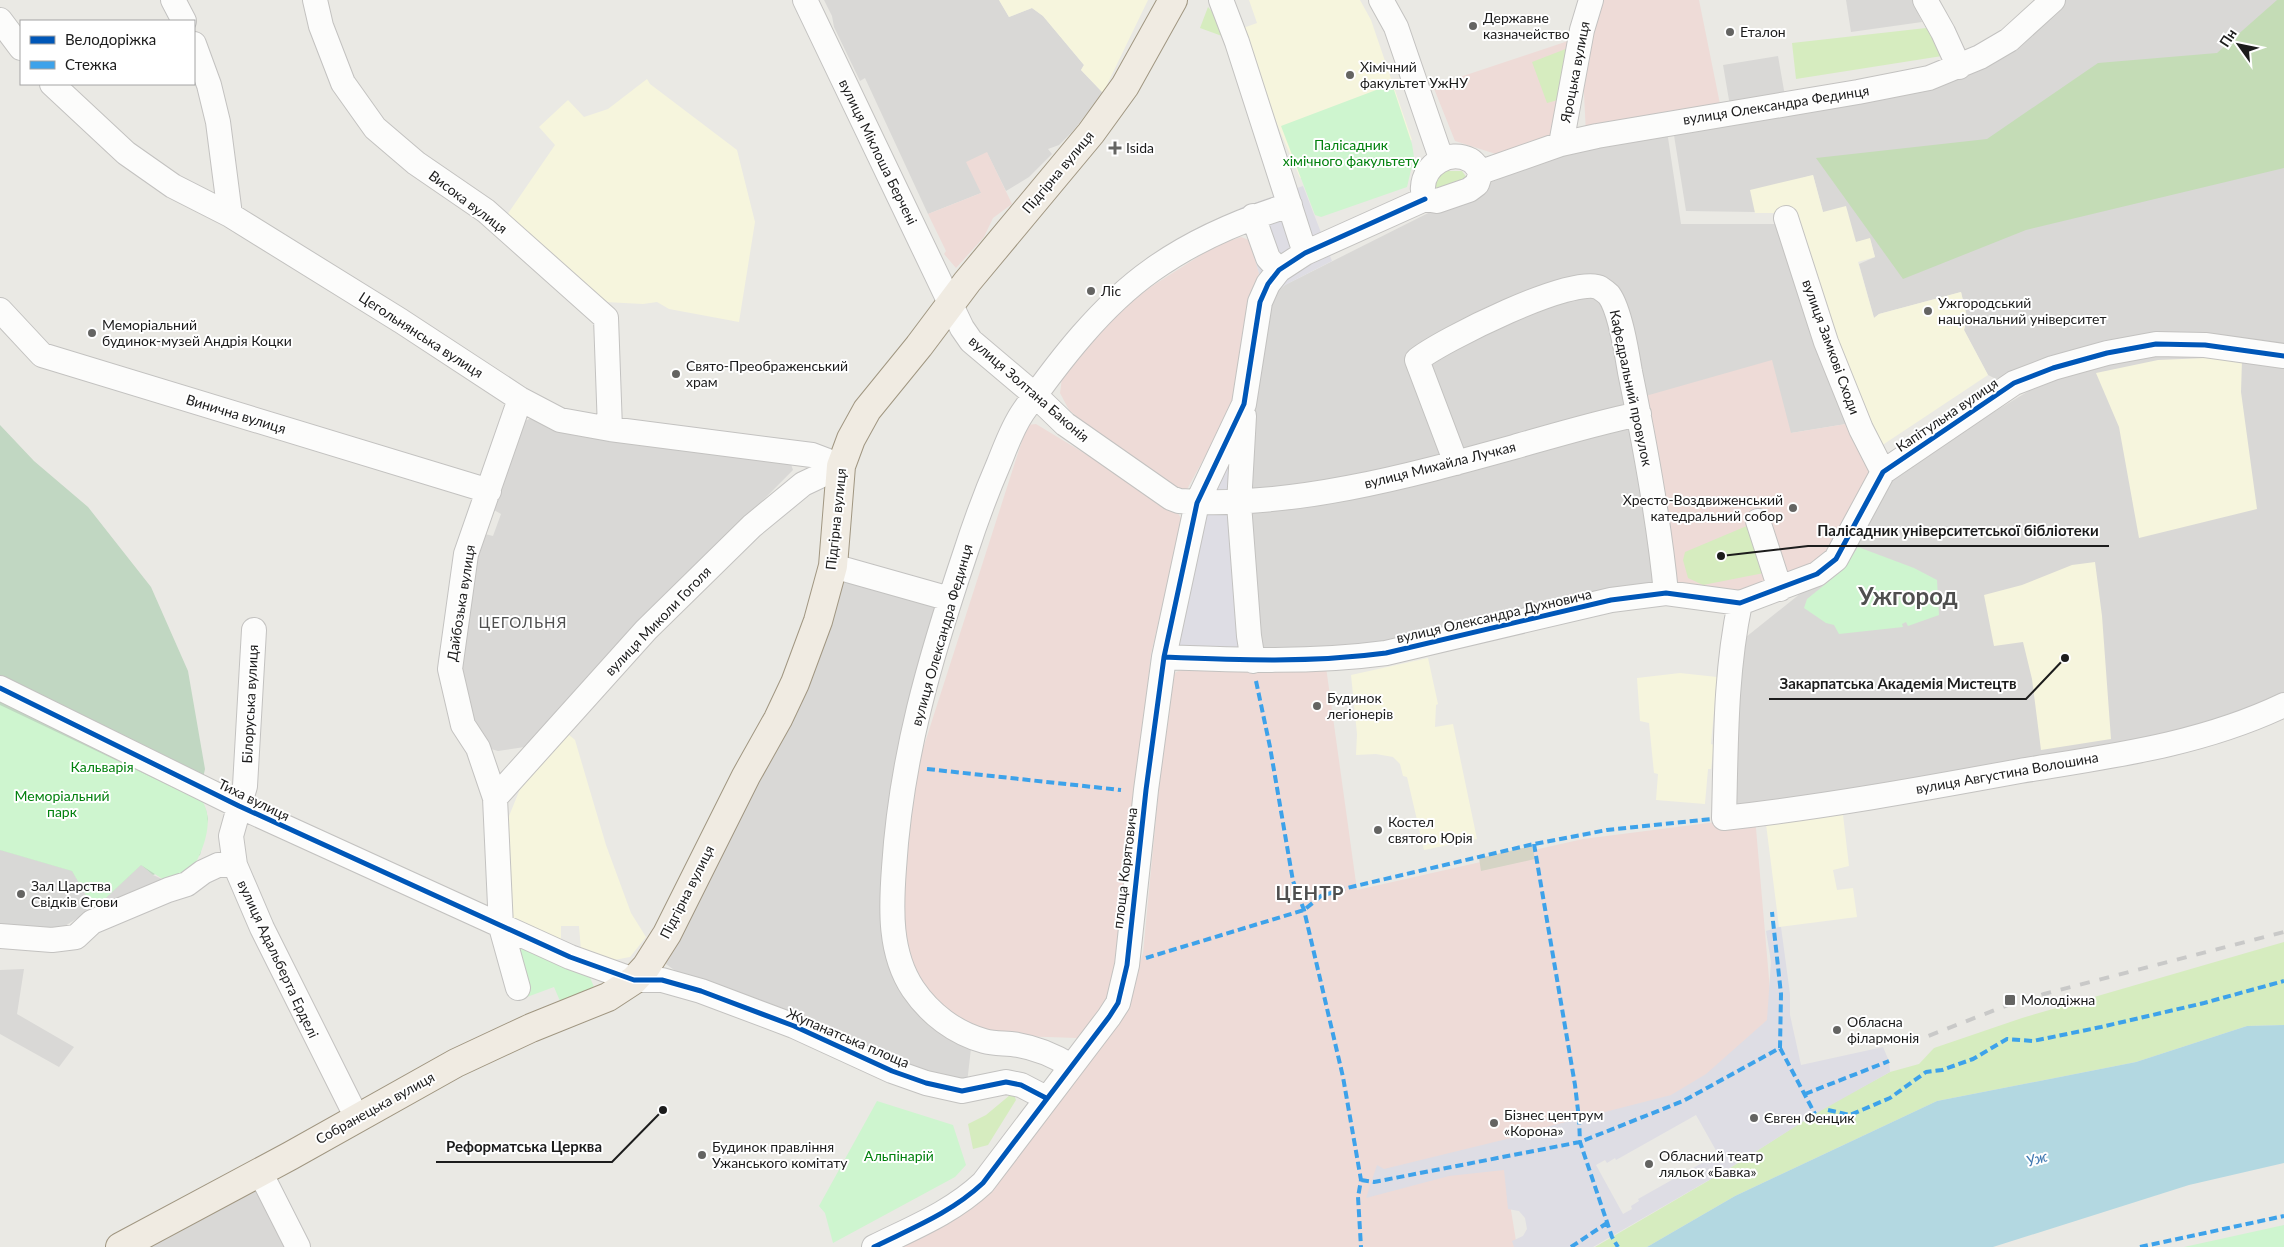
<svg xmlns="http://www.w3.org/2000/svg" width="2284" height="1247" viewBox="0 0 2284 1247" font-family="Lato,sans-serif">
	<rect width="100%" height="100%" fill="#eae9e4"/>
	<!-- residential -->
	<path fill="#d9d8d6" d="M824,0h175l10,17 23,-9 11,8 41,49 -3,5 22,23 -30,38 -14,14 -11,4 4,5 -23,23 -23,14 -19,-38 -6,40 -53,21 -63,-136 -5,3 -26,-54 -2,-11z
		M1846,0h66l10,22 -71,10z
		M2061,0h223v350l-130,-13 -48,3 -72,23 -38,16 -8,-4 -24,-45 3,-13 -6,-25 -82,22 -5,4 -15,-54 16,-7 -5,-18 -14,3 -33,-30 -10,-37 -31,9 -27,28 -69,-1 -13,-82 217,-35z
		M1778,56l7,40 -55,10 -7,-41z
		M1667,131l14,93h101l70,199 -61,10 -149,-36 -46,-117 -184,80 34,93 -4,8 -194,37 6,-91 19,-112 12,-10 199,-100 74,-29z
		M1604,294l31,115 -176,48 -37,-96 116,-57z
		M2185,352l99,7v341l-162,49 -392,58 11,-166 85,-68 63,-98 148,-89 72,-27z
		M532,418l31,14 35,7 193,25 2,6 -123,124 -139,152 -33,5 -17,-5 -23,-72 16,-117 11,-23 8,2 8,-22 -7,-4 28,-88z
		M1635,424l27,167 -287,60 -112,8 -17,-150z
		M839,578l94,22 5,8 -46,169 -6,84 86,179 -5,43 -43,-10 -247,-101 -11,-8 1,-13z
		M141,865l12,10 11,5 -70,29z
		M24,969l-7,45 57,33 -15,20 -59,-33v-64z
		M261,1182l32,65h-155z"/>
	<!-- commercial -->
	<path fill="#eedbd7" d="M1598,0h101l22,109 -135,25 -4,-81z
		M1571,40l-18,96 -54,19 -44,-14 -22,-55z
		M987,152l25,52 -19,14 -9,19 -28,31 -12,-14 2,-3 -18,-37 53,-21 -15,-31z
		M1241,237l8,3 10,33 -17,116 -57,104 -26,-8 -90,-75 -9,-17 2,-15 42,-54 45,-36 66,-42z
		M1772,360l19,73 61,-10 25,46 -53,93 -82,30 -70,-4 -30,-191z
		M1036,424l139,84 7,12 -31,134 -38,343 -35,41 -89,-3 -29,-14 -43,-40 -16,-52 3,-80 16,-91 107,-333z
		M1189,667h137l31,223 226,-51 172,-22 18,208 -58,50 -57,30 -154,62 13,80h-617l80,-50 146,-192 17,-52 26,-271 7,-10z"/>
	<!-- education -->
	<path fill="#f6f5dd" d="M999,0h149l-45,93 -22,-23 3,-5 -41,-49 -11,-8 -23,9z
		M1249,0h111l11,20 41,120 -112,38 -23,-54 -34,-96 14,-5z
		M647,79l3,5 87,66 18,72 -16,100 -70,-13 -12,-7 -14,2 -38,-2 -98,-87 48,-70 -16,-18 29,-27 16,17 24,-8z
		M1813,175l10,37 23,-6 10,36 14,-4 5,19 -17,5 16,56 5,-4 82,-22 6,25 -3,13 24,45 -113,75 -90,-235 -9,-2h-21l-5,-23z
		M2206,358l36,2 -1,32 16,117 -118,29 -20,-111 -23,-54 62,-13z
		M2095,562l7,54 9,123 -70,11 -9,-71 -9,-37 -29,4 -10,-51 38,-10 50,-20z
		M1428,658l10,46 -2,1 -1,22 18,-3 24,115 -53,11 -17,-73 -4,-1 -3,-12 -7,-7 -17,-3 -20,1 1,-21 -6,-59z
		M1680,673l37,4 -6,67 3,1 -3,24h-3l-3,35 -49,-4 2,-26 -4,-1 -5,-50 -9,-2 -3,-43z
		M568,734l7,6 31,105 25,68 15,24 -16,20 -16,3 -33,-10 -2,-24h-18v18l-50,-25 -4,-98 13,-32z
		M1843,815l6,51 -16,4 4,20 16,-2 4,29 -78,10 -13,-103z"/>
	<!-- religious -->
	<path fill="#d8d8d6" d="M0,850l72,21 19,33 -10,12 -26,16 -55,-4z"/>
	<!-- construction -->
	<path fill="#d5d4c5" d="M1532,846l3,13 -54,12 -2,-13z"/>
	<!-- grass -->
	<path fill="#d6ecbf" d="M1208,7l9,10 5,19 -22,-8z
		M1926,28l12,13 4,15 -146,23 -4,-36z
		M1576,45l-11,53 -18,5 -15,-41z
		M1441,171h21l5,7 -30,15 -5,-7z
		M1749,525l15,48 -61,12 -15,-7 -5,-18 2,-8z
		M2284,942v83l-37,1 -111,36 -199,39 -202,95 -88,51h-52l135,-79 92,-59 68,-37 29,-8 15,-16 88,-30z
		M1010,1095h4l2,5 -28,45 -15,4 -5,-25 18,-9z"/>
	<!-- forest -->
	<path fill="#c4dcb6" d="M2277,0h7v168l-258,62 -123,49 -87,-121 171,-19 111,-76 119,-10z"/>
	<!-- cemetery -->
	<path fill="#c1d7c2" d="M0,425l34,36 54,46 63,80 37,84 17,98 -6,28 7,13 2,9 -8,36 -47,20 -12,-10 -47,44 -22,-38 -72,-21z"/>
	<!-- park -->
	<path fill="#cef5cf" d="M1392,84l20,60 2,13 -7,30 -86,30 -6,-2 -34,-89z
		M1858,547l56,21 23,12 2,35 -31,11 -2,-4 -4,2 1,3 -64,7 -5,-9 -8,-2 -22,-15 3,-9 36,-29z
		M0,705l193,92h6c19,20 3,58 -10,77l-25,6 -23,-15 -47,44 -22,-38 -72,-21z
		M510,938l79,37 5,12 -34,14 -6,-14 -27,10z
		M877,1101l76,24 13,40 -11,12 -122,66 -8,-30 -6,-7z
		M2284,1225v22h-100z"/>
	<!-- plaza -->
	<path fill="#dedde4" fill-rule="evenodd" d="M1303,186l29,75 -47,24 -12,10 -19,112 -6,91 7,153 -66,16 -39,-6 32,-141 60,-125 17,-122 -19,-65z
		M1779,927h2l9,67v21l11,50 82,-18 6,14 1,11 -75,42 -85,54 -137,79h-79l-2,-6 11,-5 4,-7 -2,-11 -6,-7 -11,-2 -4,-39 -55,6 -83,22 11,-33 7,4 139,-34v-2l148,-38 35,-21 61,-54 4,-58 -5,-31zM1696,1115l22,39 -80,45 1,2 -8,5 1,3 -9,5 -27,-49 9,-5 2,3 8,-5 1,2z"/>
	<!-- water -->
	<path fill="#b3d8e1" d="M2284,1025v138l-95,22 -196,62h-346l88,-51 202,-95 199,-39 111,-36z"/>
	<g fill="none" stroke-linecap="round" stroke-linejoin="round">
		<!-- minor casing -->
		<g stroke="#c3c2c0" stroke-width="26">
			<path id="minor" d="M173,0l11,21
				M315,0l6,26 22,57 32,45 41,35 70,48 120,107 4,111
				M805,0l157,328 9,13 65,55 29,28 106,74 8,3c110,8 230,-25 335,-54 42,-12 82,-24 125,-33
				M1221,0l16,42 68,211
				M1381,0l15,27 45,131
				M1925,0l18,32 16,35
				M0,20l21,28
				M194,44l15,41 9,37 12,93
				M52,84l74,69 47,33 57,29 171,106 119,78 40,21 50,9 202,26 29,11
				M1561,144l21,-114 9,-30
				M1481,172l80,-28 36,-8 261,-44 71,-14 51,-21 29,-17 44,-40
				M1425,199c-1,-3 -3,-8 -2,-12 1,-22 26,-38 47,-27 4,2 8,8 11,12
				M1425,199l12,2 32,-11 8,-6 4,-12
				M1253,216l15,42 11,12
				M1786,218l40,124 35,87 22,43
				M0,310l42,45 447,136
				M1244,416l-5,88 10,132 4,25
				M1456,463l-39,-103c23,-19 159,-87 183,-72 3,2 7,5 9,7 11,15 18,59 21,77 15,73 29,147 36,221
				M1758,521l22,68
				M833,566l117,33
				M1740,603c-15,71 -14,143 -16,215 99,-11 198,-29 296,-47 91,-15 180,-26 264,-66
				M254,630l-9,156 -14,50 4,29 27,63 95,190
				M1164,657c74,3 148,6 222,-4l225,-53 55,-7 74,10 77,-29 19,-15 47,-87 131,-89 39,-15 54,-15 49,-9 49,1 79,11
				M0,688l239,118 331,151 64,23h28l39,11 93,35 98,45 34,12 36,8 44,-9 15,3 25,13
				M495,798l151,-168 106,-104 51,-42 38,-18
				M0,936l52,4 24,-3 16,-15 76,-32 19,-6 16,-12 15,-7h17
				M518,988l-17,-61 -6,-129 -17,-50 -15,-23 -13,-56 16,-115 54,-155
				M1071,1066c-16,-10 -35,-18 -53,-21 -11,-2 -23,-1 -34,-4 -29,-8 -54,-27 -71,-52 -24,-36 -22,-81 -19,-121 7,-111 36,-210 71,-314 10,-31 21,-61 34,-91 7,-17 13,-35 24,-51 36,-51 78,-106 129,-142 42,-30 89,-50 138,-65
				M260,1172l38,75
				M874,1247c38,-19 77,-34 109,-64l126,-166 9,-14 9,-38 19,-175 18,-133 33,-154 47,-99 16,-102 8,-18 11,-14 26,-17 120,-54"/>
		</g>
		<!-- major casing -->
		<g stroke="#a09681" stroke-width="30">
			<path id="major" d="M120,1247l170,-91 166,-93 75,-35 77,-31 26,-17 12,-13 21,-33 79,-158 32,-57 17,-36 23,-62 15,-55 8,-100 10,-27 16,-29 52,-64 48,-64 124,-149 34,-47 48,-86"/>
		</g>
		<!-- minor -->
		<use href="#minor" stroke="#fcfcfb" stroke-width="24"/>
		<!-- major -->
		<use href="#major" stroke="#f0ebe2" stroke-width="28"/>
		<!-- rail -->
		<path stroke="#c9c9c8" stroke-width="4" stroke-dasharray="10 10" stroke-linecap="butt" d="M1910,1043l98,-38 36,-11 240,-62"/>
		<!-- quiet -->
		<path stroke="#3da2ea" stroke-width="4" stroke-dasharray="8 4" stroke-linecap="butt" d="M1256,681l14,66 23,134 11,29 39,167 18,103 -3,17 3,50
			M927,769l194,21
			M1534,844l41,241 4,34 1,23 32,95 6,10
			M1146,958l158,-48 17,-14 26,-8 187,-44 73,-14 105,-11
			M1780,1048l35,66
			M1805,1094l84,-33
			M1828,1110l22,5 40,-17 36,-26 16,-2 31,-11 34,-20 26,2 68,-14 103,-24 80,-22
			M1361,1180l13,2 206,-40 103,-41 97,-53 1,-54 -9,-82
			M1571,1247l36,-24
			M2140,1247l144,-31"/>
		<!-- cycleway casing -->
		<g stroke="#fff" stroke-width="8">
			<path id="cycleway" d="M1164,657c74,3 148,6 222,-4l225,-53 55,-7 74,10 77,-29 19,-15 47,-87 131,-89 39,-15 54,-15 49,-9 49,1 79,11
				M0,688l239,118 331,151 64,23h28l39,11 93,35 98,45 34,12 36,8 44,-9 15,3 25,13
				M874,1247c38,-19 77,-34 109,-64l126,-166 9,-14 9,-38 19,-175 18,-133 33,-154 47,-99 16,-102 8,-18 11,-14 26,-17 120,-54"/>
		</g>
		<!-- cycleway -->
		<use href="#cycleway" stroke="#0057b8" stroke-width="5"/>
	</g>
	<!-- markers -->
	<g fill="#646462" stroke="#fff" stroke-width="2">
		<circle cx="1473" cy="26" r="5"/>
		<circle cx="1730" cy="32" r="5"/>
		<circle cx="1350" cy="75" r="5"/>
		<path d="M1112.5 140.5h5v5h5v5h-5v5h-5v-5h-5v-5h5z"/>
		<circle cx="1091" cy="291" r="5"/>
		<circle cx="1928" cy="311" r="5"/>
		<circle cx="92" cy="333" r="5"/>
		<circle cx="676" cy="374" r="5"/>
		<circle cx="1793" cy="508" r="5"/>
		<circle cx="1317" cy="706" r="5"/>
		<circle cx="1378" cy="830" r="5"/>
		<circle cx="21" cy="894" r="5"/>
		<rect x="2004" y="994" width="12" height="12" rx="2.5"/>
		<circle cx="1837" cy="1030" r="5"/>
		<circle cx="1754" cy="1118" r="5"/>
		<circle cx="1494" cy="1123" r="5"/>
		<circle cx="702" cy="1155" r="5"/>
		<circle cx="1649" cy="1164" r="5"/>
	</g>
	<g text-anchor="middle" stroke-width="4" stroke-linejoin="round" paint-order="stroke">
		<!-- poi labels -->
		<g font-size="14" fill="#1c1c1c" stroke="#fff" text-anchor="start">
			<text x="1483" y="23">Державне<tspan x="1483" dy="16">казначейство</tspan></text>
			<text x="1740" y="37">Еталон</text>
			<text x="1360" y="72">Хімічний<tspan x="1360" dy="16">факультет УжНУ</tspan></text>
			<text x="1126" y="153">Isida</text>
			<text x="1101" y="296">Ліс</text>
			<text x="1938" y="308">Ужгородський<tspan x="1938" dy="16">національний університет</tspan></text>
			<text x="102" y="330">Меморіальний<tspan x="102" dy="16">будинок-музей Андрія Коцки</tspan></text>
			<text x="686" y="371">Свято-Преображенський<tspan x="686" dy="16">храм</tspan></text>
			<text x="1783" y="505" text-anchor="end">Хресто-Воздвиженський<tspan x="1783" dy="16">катедральний собор</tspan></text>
			<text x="1327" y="703">Будинок<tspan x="1327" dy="16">легіонерів</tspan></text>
			<text x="1388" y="827">Костел<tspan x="1388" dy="16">святого Юрія</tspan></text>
			<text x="31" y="891">Зал Царства<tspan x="31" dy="16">Свідків Єгови</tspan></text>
			<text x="2021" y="1005">Молодіжна</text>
			<text x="1847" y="1027">Обласна<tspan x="1847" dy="16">філармонія</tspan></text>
			<text x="1504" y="1120">Бізнес центрум<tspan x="1504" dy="16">«Корона»</tspan></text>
			<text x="1764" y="1123">Євген Фенцик</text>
			<text x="712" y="1152">Будинок правління<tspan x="712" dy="16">Ужанського комітату</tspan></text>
			<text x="1659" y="1161">Обласний театр<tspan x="1659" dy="16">ляльок «Бавка»</tspan></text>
		</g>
		<!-- street labels -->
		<g font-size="14" fill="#1c1c1c" stroke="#fff">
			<text transform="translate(1575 72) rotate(-79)" y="5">Яроцька вулиця</text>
			<text transform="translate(1776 105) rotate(-9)" y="5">вулиця Олександра Фединця</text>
			<text transform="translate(878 152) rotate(64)" y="5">вулиця Міклоша Берчені</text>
			<text transform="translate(1058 172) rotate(-50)" y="5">Підгірна вулиця</text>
			<text transform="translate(468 202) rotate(37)" y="5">Висока вулиця</text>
			<text transform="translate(421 335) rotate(33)" y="5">Цегольнянська вулиця</text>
			<text transform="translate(1831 347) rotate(70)" y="5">вулиця Замкові Сходи</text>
			<text transform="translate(1631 388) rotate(78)" y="5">Кафедральний провулок</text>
			<text transform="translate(1029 389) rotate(41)" y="5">вулиця Золтана Баконія</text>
			<text transform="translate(236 414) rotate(17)" y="5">Винична вулиця</text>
			<text transform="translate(1947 415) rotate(-34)" y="5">Капітульна вулиця</text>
			<text transform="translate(1440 465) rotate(-14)" y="5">вулиця Михайла Лучкая</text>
			<text transform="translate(836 519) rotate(-84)" y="5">Підгірна вулиця</text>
			<text transform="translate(461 603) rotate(-81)" y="5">Дайбозька вулиця</text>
			<text transform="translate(1494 616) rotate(-13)" y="5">вулиця Олександра Духновича</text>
			<text transform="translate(658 621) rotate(-46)" y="5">вулиця Миколи Гоголя</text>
			<text transform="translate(942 635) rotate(-74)" y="5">вулиця Олександра Фединця</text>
			<text transform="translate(250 704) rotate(-87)" y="5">Білоруська вулиця</text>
			<text transform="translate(2007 773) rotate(-10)" y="5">вулиця Августина Волошина</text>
			<text transform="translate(254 800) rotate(26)" y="5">Тиха вулиця</text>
			<text transform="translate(1125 868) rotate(-83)" y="5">площа Корятовича</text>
			<text transform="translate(687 892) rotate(-63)" y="5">Підгірна вулиця</text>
			<text transform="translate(278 959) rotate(65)" y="5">вулиця Адальберта Ерделі</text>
			<text transform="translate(848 1038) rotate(23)" y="5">Жупанатська площа</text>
			<text transform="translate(375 1108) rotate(-29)" y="5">Собранецька вулиця</text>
		</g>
		<!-- park labels -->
		<g font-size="14" fill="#02810e" stroke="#fff">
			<text x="1351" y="150">Палісадник<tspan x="1351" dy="16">хімічного факультету</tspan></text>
			<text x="102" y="772">Кальварія</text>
			<text x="62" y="801">Меморіальний<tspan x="62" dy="16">парк</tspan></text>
			<text x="899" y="1161">Альпінарій</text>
		</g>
		<!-- neighbourhood labels -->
		<g font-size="15" letter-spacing="1" fill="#4f4f4f" stroke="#fff">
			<text x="523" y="628">ЦЕГОЛЬНЯ</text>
		</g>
		<!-- water labels -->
		<g font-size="15" font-style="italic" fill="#4179b2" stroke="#fff">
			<text transform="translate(2037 1159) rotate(-16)" y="5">Уж</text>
		</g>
		<!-- district labels -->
		<g font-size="19" font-weight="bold" letter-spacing="1" fill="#4f4f4f" stroke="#fff">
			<text x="1310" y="900">ЦЕНТР</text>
		</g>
		<!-- town labels -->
		<g font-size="24" font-weight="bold" fill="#4f4f4f" stroke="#fff">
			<text x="1908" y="605">Ужгород</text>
		</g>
	</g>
	<!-- callouts -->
	<path fill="none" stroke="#1c1c1c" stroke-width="2" d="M1721 556L1808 546H2109M2065 658L2026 699H1769M663 1110L612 1162H436"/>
	<g fill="#1c1c1c" stroke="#fff" stroke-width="2">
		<circle cx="1721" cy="556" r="5"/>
		<circle cx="2065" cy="658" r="5"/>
		<circle cx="663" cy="1110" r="5"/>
	</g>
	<g font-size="15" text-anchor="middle" font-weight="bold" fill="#1c1c1c" stroke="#fff" stroke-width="4" stroke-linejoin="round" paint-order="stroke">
		<text x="1958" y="536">Палісадник університетської бібліотеки</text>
		<text x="1898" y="689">Закарпатська Академія Мистецтв</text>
		<text x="524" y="1152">Реформатська Церква</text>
	</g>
	<!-- legend -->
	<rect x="20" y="20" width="175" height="65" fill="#ffffff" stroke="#a4a4a4"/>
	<rect x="30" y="36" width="25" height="8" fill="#0057b8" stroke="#a4a4a4"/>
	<text x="65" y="45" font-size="15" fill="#1c1c1c">Велодоріжка</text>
	<rect x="30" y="61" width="25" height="8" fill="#3da2ea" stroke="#a4a4a4"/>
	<text x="65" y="70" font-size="15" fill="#1c1c1c">Стежка</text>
	<!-- north arrow -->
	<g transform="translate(2239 45) rotate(303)" stroke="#ffffff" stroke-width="4" paint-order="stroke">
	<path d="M0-4L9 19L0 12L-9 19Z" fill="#1c1c1c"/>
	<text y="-8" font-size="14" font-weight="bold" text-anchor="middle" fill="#1c1c1c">Пн</text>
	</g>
</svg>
